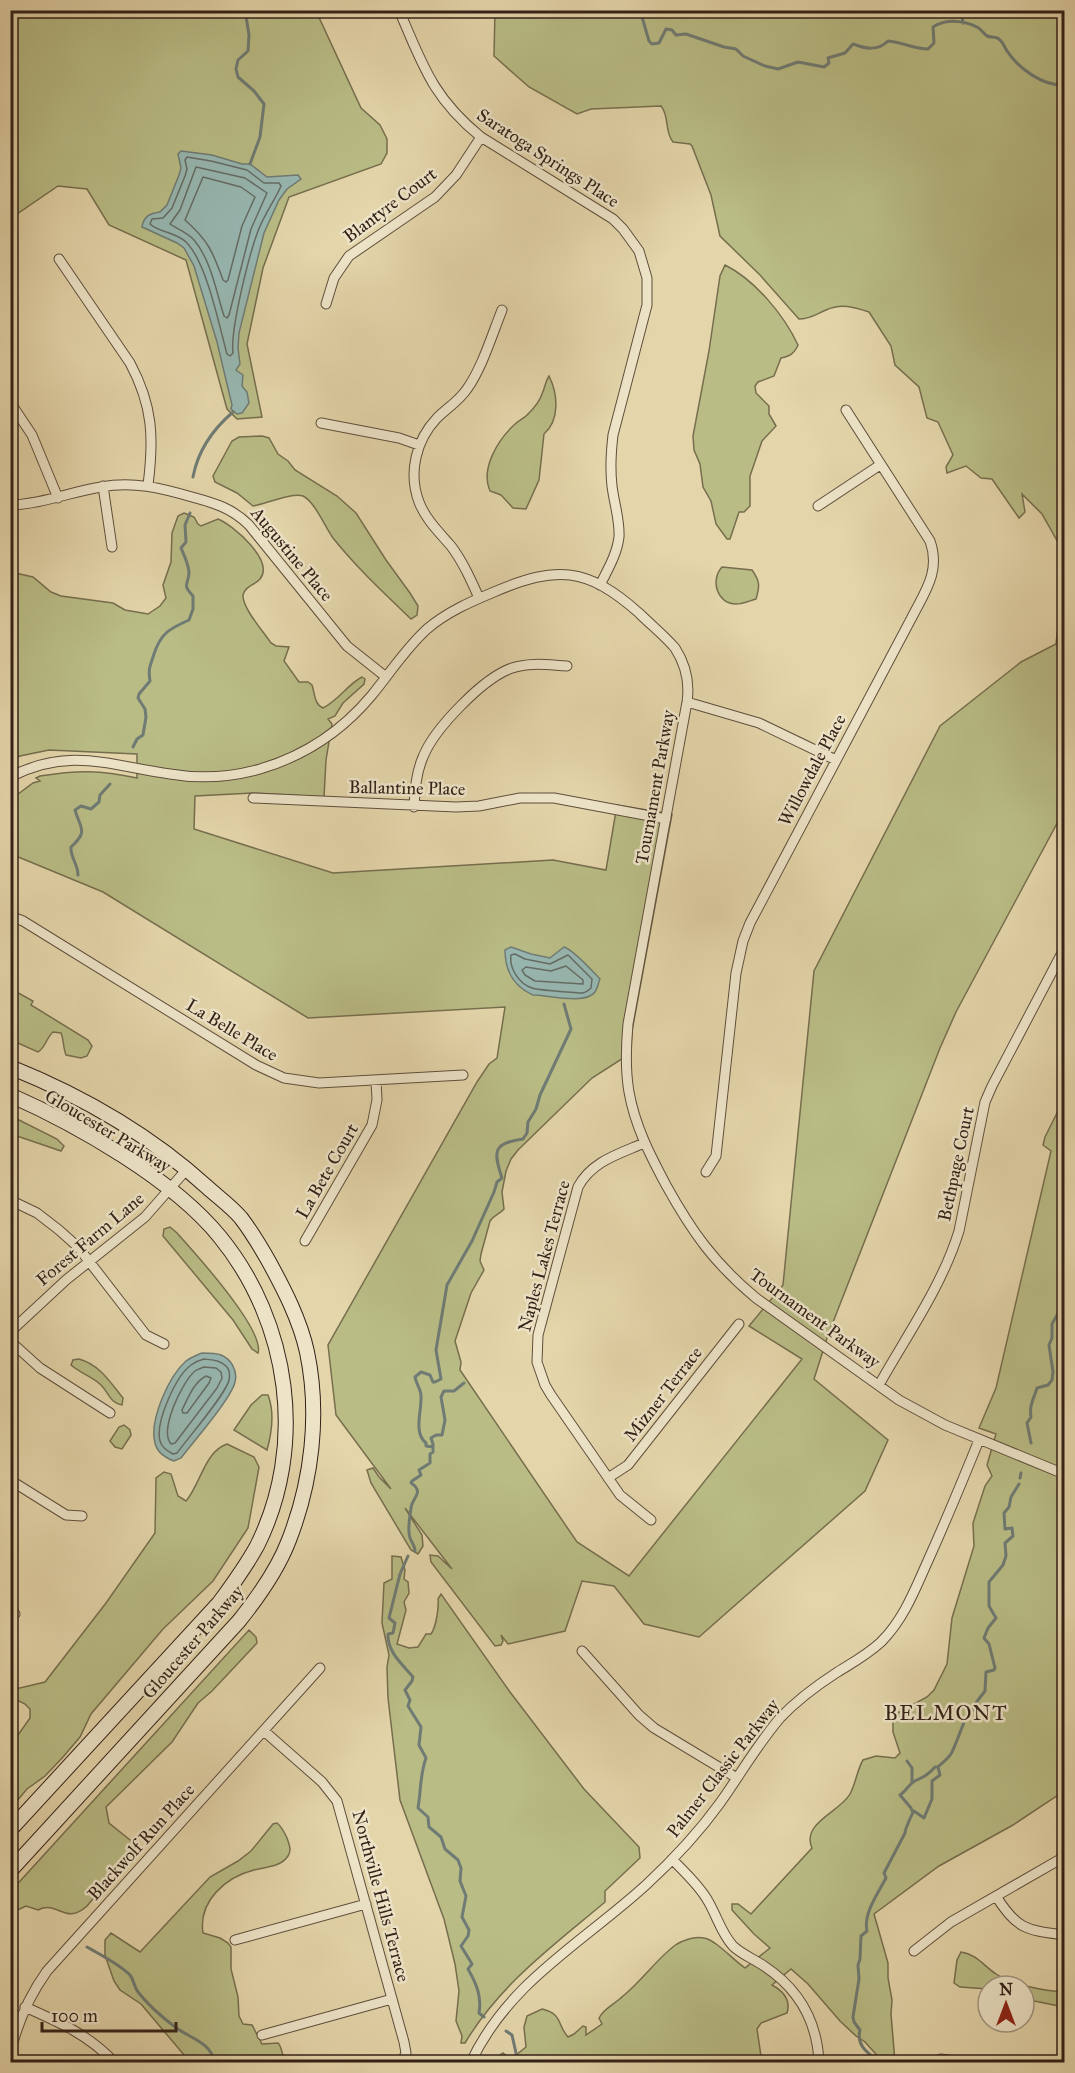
<svg xmlns="http://www.w3.org/2000/svg" width="1075" height="2073" viewBox="0 0 1075 2073" font-family="'IM FELL Great Primer',serif">
	<rect width="100%" height="100%" fill="#e4d5aa"/>
	<filter id="stains"><feTurbulence type="fractalNoise" baseFrequency=".00333" numOctaves="4"/><feColorMatrix values="0 0 0 0 .2 0 0 0 0 .09 0 0 0 0 .02 0 0 0 .5 -.17"/></filter>
	<radialGradient id="worn" r=".72"><stop offset=".6" stop-color="#630" stop-opacity="0"/><stop offset="1" stop-color="#630" stop-opacity=".3"/></radialGradient>
	<!-- green -->
	<path fill="#b9bc85" stroke="#766e4e" stroke-width="1.5" d="M10,11h306l45,97 19,17 7,14v14l-6,11 -92,33 -26,71 -16,76 15,73 -25,2 -10,-10 -41,-149 -77,-35 -22,-36 -29,-3 -47,32z
		M495,11h569v542l-22,-39 -20,-20 3,18 -6,6 -27,-39 -11,-1 -15,-12 -19,7 -1,-6 7,-12 -15,-33 -11,-4 -8,-31 -24,-22 -4,-19 -22,-34c-15,-5 -28,-9 -43,-2 -10,4 -15,9 -27,9l-39,-44 -40,-39 -9,-41 -19,-49 -2,-2 -17,-2c-9,-11 -3,-25 -12,-36l-70,3 -14,5 -48,-27 -35,-31z
		M725,265c30,15 59,50 73,80 -4,9 -8,11 -17,13l-7,18 -16,6 -3,4 1,7 13,13v8l7,12 -14,15 -12,35v30l-6,6h-5l-9,27h-3l-11,-15 -5,-23 -8,-14 -3,-23 -6,-14 -1,-14 16,-85 11,-75z
		M549,376c9,18 11,44 -5,58l-5,46 -13,29 -13,-1 -12,-13 -11,-4c-10,-22 8,-51 24,-66 5,-5 11,-7 15,-12 5,-5 11,-13 13,-19 3,-6 3,-12 7,-18z
		M262,436l7,2 9,16 10,7 7,9 42,26 19,17 30,47 24,33 8,13 -1,9 -6,4c-27,-26 -55,-52 -78,-81 -8,-11 -18,-36 -30,-42 -10,-4 -38,8 -50,10l-16,-13 -22,-11 -2,-6 19,-35 7,-4z
		M184,513l10,4 4,7 3,2 17,-7c15,6 57,42 42,60 -5,6 -15,7 -17,16 -1,13 21,37 28,48l5,3 13,1 -5,14 15,21h9l4,3c3,9 2,19 11,23 16,-8 25,-24 39,-31l3,2 -1,5 -21,19 -8,13 -7,3 4,5 -6,36 -2,37 -71,-4 -58,3 -1,33 139,44 220,-13 53,10 11,-65 55,9 -40,217 -1,22 -39,25 -74,72 -7,9 -5,12 -4,21 2,17c-4,5 -10,6 -14,12l-9,33 -1,7 4,9 -13,23 -16,48 6,21 -1,8 117,172 52,34 173,-217 -53,-33 34,-41 31,-314 126,-245 81,-64 35,-18 8,-71v240l-3,3 -105,196 -16,36 -112,287 -14,44 74,61 -23,51 -166,146 -55,-13 -30,-38 -32,-5 -17,50 -57,13 -7,-9 2,6 -2,4 -6,1 -64,-84 -1,-7 8,1 14,13 -47,-61 17,27 1,11 -5,8 -7,-4 -40,-67 -4,-13 6,-2 6,9 12,12 -55,-74 -8,-70 149,-263 12,-18 8,-6 8,-51 -197,11 -205,-126 -92,-38 -1,-54 23,-17 7,-2 -4,-3 4,-2c38,-6 60,-6 97,2v-24l-88,-4 -29,6 -9,5v-189l22,5 18,15 10,4 52,7 12,7 23,4 12,-8 6,-8 -3,-13 8,-23 1,-29 6,-17z
		M722,567l30,3c8,11 8,16 4,29 -7,2 -13,5 -20,5 -19,0 -26,-24 -14,-37z
		M11,989l22,12 -2,4 57,35 4,6 -5,10 -6,2 -15,-3c-3,-7 -2,-15 -5,-22l-8,-1c-7,6 -7,15 -15,20l-27,-12z
		M1064,1099v692l-51,34 -74,41 -65,48 14,49v15l4,22 -1,14 4,48h-12l-18,-20 -9,-6 -16,-15 -32,-37 -17,-15 -19,16c11,6 19,15 15,28l-26,10 -4,6 4,27 -2,6h-264l2,-5 6,-4 5,4 8,-2 10,-8 -2,-20 3,-11 15,-7c21,5 15,16 26,28l6,-3 9,-8 3,1v8l16,-11 -3,-6c5,-10 16,-14 24,-22 18,-14 36,-40 54,-52 7,-4 18,-8 27,-6 12,2 29,22 41,30l25,-20 -16,-14 -22,-24v-6h6l13,10 61,-66c-11,-25 28,-36 38,-54 6,-11 7,-24 13,-34l13,-4 19,2 5,-5 -7,-21v-10l6,-10 28,-15 7,-7 13,-26 5,-46 22,-72 -1,-23 12,-37 7,-10 -5,-11 9,-31 -17,-6 17,-40 55,-237 -8,-6 2,-8z
		M11,1116l46,23 7,7 -3,5 -50,-17z
		M170,1227l7,6c18,20 88,97 81,120l-6,-4 -19,-29 -70,-84 1,-7z
		M79,1359c21,6 31,23 44,39l-1,7c-12,-2 -13,-12 -21,-20 -8,-8 -21,-12 -30,-20l2,-5z
		M262,1395h6c7,18 4,37 -1,55l-33,-20 17,-25z
		M124,1425l6,5 1,5 -9,14 -7,-2 -5,-6 9,-14z
		M227,1444l27,13 5,10 -11,61 -35,53 -50,48 -72,85 -11,23 -17,20 -18,19 -18,13 -16,19v-63l19,-27v-9l-5,-5 -14,-7v-7l34,-8 61,-79 49,-70 1,-55 8,-6 7,2 7,22 8,5c14,-16 19,-50 41,-57z
		M392,1556l9,1 4,13 -1,9 4,3 1,11 -5,9 2,8 -9,34 12,4 9,-1 8,-13h5c5,-7 8,-26 7,-35l3,-5 69,98 74,97 55,58 1,11 -35,33v11c-51,43 -105,82 -140,141h-4l1,-7 -6,-15 3,-30 -4,-27 -11,-45 -44,-119 -12,-102 -1,-31 2,-12 -7,-32 2,-40 8,-4z
		M249,1630l7,7 1,6 -45,48 -14,12 -26,39 -66,65 3,16 26,21 -2,7 -46,55c-22,20 -29,-6 -49,4l-12,-4 -15,7v-22z
		M277,1823c5,4 7,9 10,15 2,6 5,12 1,18 -7,11 -23,11 -34,14 -28,7 -56,31 -51,63l17,5 8,5 3,4v22l7,28 1,19 4,8 9,1 10,19 16,-1c5,5 3,14 9,19h-97l-49,-58 -21,-14 -6,-9 -9,-26v-15l6,-7 29,19 70,-75 28,-16 13,-10 22,-27z
		M961,1952c15,2 23,14 35,22 17,11 49,17 68,18v15l-40,-8v-13h-36v3l-28,-2 -6,-4 3,-23z"/>
	<!-- water -->
	<path fill="#97b7b1" stroke="#6f7b74" stroke-width="1.5" d="M181,151l31,4 30,9h8l17,13 31,-2 3,4 -14,10 -8,11 -15,33 -25,100 -1,15 2,16 -4,6 7,5 -1,11 5,6 2,11 -7,10 -5,1 -6,-5 1,-4 -15,-63 -23,-76 -10,-18 -7,-5 -35,-16c2,-12 8,-13 18,-15l7,-7 12,-30 2,-7 -3,-14z
		M511,947l20,7 19,4 14,-11c10,3 28,24 36,32 -2,4 -2,9 -5,13 -9,13 -48,3 -62,3 -20,-9 -28,-24 -28,-45z
		M202,1353c6,0 14,0 19,2 10,4 17,16 14,27 -4,17 -42,60 -54,76l-7,3c-8,-3 -17,-9 -19,-18 -6,-23 14,-67 31,-82 4,-3 11,-6 16,-8z"/>
	<g fill="none" stroke-linecap="round" stroke-linejoin="round">
		<!-- shore -->
		<path stroke="#656c64" stroke-width="1.5" d="M187,157l24,4 36,9 17,13h15l2,3c-6,14 -17,29 -23,45 -9,24 -28,99 -25,122l-3,3 -3,-2c-8,-29 -20,-90 -40,-111 -10,-11 -27,-10 -37,-19l2,-5 11,-1 9,-10 13,-32 2,-7 -2,-9z
			M196,167l49,11 22,15 -16,36 -22,86 -2,3 -3,-2c-8,-25 -13,-56 -30,-76 -7,-8 -17,-11 -24,-16l10,-14z
			M203,177l38,10 14,10 -13,29 -14,54 -2,2 -3,-2c-10,-28 -15,-40 -38,-60z
			M515,954l10,5 25,5 18,-9 24,24 -1,9c-3,3 -4,4 -8,5 -4,0 -47,-3 -51,-5 -13,-4 -23,-20 -21,-33z
			M566,966l17,14v4l-48,-3 -10,-6 -3,-5 4,-3 25,4z
			M204,1359c8,1 16,1 22,7 3,3 4,9 3,14 -3,14 -41,58 -52,73l-4,1c-5,-3 -11,-6 -13,-13 -5,-19 16,-65 31,-76 4,-3 9,-5 13,-6z
			M204,1367l12,1 5,4 1,6 -5,10 -42,55 -4,1c-12,-14 11,-62 24,-73 3,-2 6,-3 9,-4z
			M206,1376l5,2 -2,5 -22,30h-4l-1,-3c6,-12 12,-28 24,-34z"/>
		<!-- stream -->
		<path stroke="#6f7b74" stroke-width="3" d="M245,10l4,25 -1,16 -10,9 -2,9 2,8 16,14 10,13 -4,33 -10,27
			M640,10l9,31 3,3 7,-1 7,-14 6,1 4,5 10,-1 38,13 12,2 7,7 22,10 13,3 20,-7 26,5 5,-4 -1,-5 17,-5 8,-9c13,5 25,7 35,-3 14,1 26,8 40,8l6,-6 -1,-16c13,-8 30,-7 44,0 4,2 7,7 10,9 5,2 9,0 13,4 4,3 4,7 7,11 12,18 36,35 57,34
			M961,10l2,13
			M193,477c5,-27 19,-47 40,-65
			M133,747l4,-8 6,-4 3,-18 -1,-8 -7,-11 1,-4 11,-13c-2,-13 0,-14 4,-27 7,-21 15,-25 35,-34l4,-11v-13c-11,-12 -5,-10 -4,-23 0,-8 -5,-18 -8,-25l5,-6 -1,-17 5,-12
			M78,875c0,-11 -8,-18 -7,-28 18,-16 9,-19 4,-37l6,-4 10,3 8,-7 1,-7 10,-11
			M1064,1266v1
			M1031,1443l-4,-20 4,-6c-2,-13 3,-18 6,-29l11,-3 4,-5 1,-8 -4,-27 3,-7v-14l9,-16 3,-16
			M433,1447l-7,-1v-3c-13,-10 -4,-33 -5,-47 0,-7 -5,-12 -6,-19l6,-5 9,3 3,7h2l6,-3 -5,-29 11,-65 25,-44 22,-49 3,-10 5,-4c-9,-27 -9,-35 21,-39l4,-6 1,-11 8,-13 4,-14 31,-66 -7,-25
			M1020,1478l1,-5
			M415,1551c0,-5 -3,-8 -5,-13 -3,-9 0,-21 1,-30 1,-10 14,-16 0,-25l1,-2 9,-6 -2,-5 11,-7v-9l3,-2v-8l-2,-6 5,-3h6l3,-15 -4,-23 3,-6h10l10,-8
			M408,1556l-8,18 -11,44 6,5 -2,10 -5,1c-1,18 15,31 25,43l-1,4 -7,9 5,10 -2,6 13,21 -2,18 7,13c-6,16 -5,33 -8,50l10,9 1,10 12,10 4,12 13,11 3,8 -1,13 6,15 -4,21 7,13 -1,6 -7,10 11,18 -4,5c8,14 14,27 11,44l5,4
			M907,1761l5,7v14
			M913,1813l-2,-5 -11,-13c6,-4 9,-11 15,-14 8,-4 13,-6 20,-14h3
			M87,1947c14,8 32,17 43,28 4,5 4,12 8,17 10,13 24,25 37,35 16,12 34,14 40,35
			M506,2031l6,4 6,27
			M879,2062c-11,-9 -23,-16 -19,-32l-6,-8 -1,-5 6,-38 -1,-14 2,-6 1,-23 6,-5c-4,-17 11,-38 19,-53l-2,-5 21,-40c0,-4 7,-19 9,-22l10,7 8,-19v-18l8,-6 -2,-8c4,-4 12,-10 14,-15 6,-13 11,-28 17,-42h4l2,-6 10,-13 1,-19 8,-2 1,-2 -6,-24 -5,-6 4,-10 8,-10 -7,-12v-24l14,-17 3,-9 -1,-13 8,-7 -1,-8 -7,1 -1,-16 5,-6 2,-10 8,-13"/>
		<!-- minor casing -->
		<g stroke="#5f4e3c" stroke-width="11">
			<path id="minor" d="M399,10c24,56 34,88 82,127l132,82 10,10 16,22 8,27v27l-34,130c-2,17 -3,34 -1,51 2,17 8,34 7,51 -2,17 -11,32 -19,48
				M59,259l71,104c23,43 24,75 18,122
				M326,304l8,-26 15,-22 86,-59 21,-22 25,-38
				M10,402l22,33 26,63
				M321,423l78,15 20,7
				M103,486l9,61
				M10,505c32,-1 60,-13 91,-18 32,-6 60,1 91,10 22,6 40,11 57,28l98,121 39,31
				M818,506l62,-41
				M479,598c-8,-18 -16,-36 -28,-52 -12,-14 -25,-26 -32,-44 -11,-29 -3,-62 18,-84 10,-10 22,-17 30,-29 15,-21 25,-54 35,-79
				M687,702l72,21 77,37
				M10,777c60,-31 101,-11 160,-3 29,5 61,3 90,-5 44,-13 83,-39 112,-74 18,-22 34,-47 55,-66 20,-17 43,-27 67,-37 63,-27 93,-25 145,21 12,12 25,22 36,35 11,17 15,34 12,54l-59,322c-2,22 -3,45 1,68 6,34 21,63 37,93 26,47 48,78 90,113l143,102 46,25 119,49
				M253,798l203,9 23,-1 41,-8h34l112,21
				M414,807c1,-17 2,-34 9,-50 11,-28 60,-79 89,-89 18,-6 36,-3 55,-2
				M10,916l13,5 233,144 28,13 35,5 144,-8
				M644,1143c-25,11 -52,18 -66,44l-40,148 -1,27 8,23 6,10 69,100 31,25
				M706,1172l10,-16 20,-183 7,-32 7,-18 161,-304c13,-26 30,-47 19,-78l-84,-131
				M10,1200l27,13 22,17 19,17 68,88 18,9
				M305,1241l67,-116 5,-25 -1,-19
				M10,1332l56,-52 79,-63 42,-48
				M10,1341l30,27 70,45
				M879,1385c28,-50 63,-99 80,-154l26,-129 7,-16 72,-137
				M608,1478l20,-13 111,-141
				M10,1480l56,35 16,1
				M10,1611l5,3
				M582,1651l57,64 15,13 83,50
				M264,1731l58,51 15,19 67,241 2,11 -4,9
				M672,1859c13,14 27,26 36,42 9,15 13,32 25,45 8,8 21,13 31,20 35,23 53,54 55,96
				M996,1896c21,34 31,34 68,39
				M235,1940l131,-36
				M914,1951l37,-29 113,-65
				M25,2007c34,15 64,28 89,55
				M262,2035l130,-36
				M10,2054c7,-30 19,-58 37,-83l273,-303
				M471,2062c38,-81 113,-120 176,-178 27,-25 52,-52 73,-81 20,-28 37,-58 60,-85 16,-17 36,-32 56,-45 16,-10 31,-18 45,-31 22,-22 33,-50 45,-77 19,-42 36,-83 53,-125
				M933,2062l8,-3 21,3"/>
		</g>
		<!-- secondary casing -->
		<g stroke="#332118" stroke-width="16">
			<path id="secondary" d="M10,1067c72,29 140,68 197,120 11,10 25,20 34,31 10,13 19,28 27,42 16,29 32,60 39,92 13,62 5,129 -18,188 -11,29 -30,56 -50,81l-229,250
				M10,1095c68,30 164,85 210,142 70,86 87,209 37,309 -11,20 -24,38 -38,57l-209,227"/>
		</g>
		<!-- minor -->
		<use href="#minor" stroke="#ede4c8" stroke-width="9"/>
		<!-- secondary -->
		<use href="#secondary" stroke="#ede4c8" stroke-width="14"/>
	</g>
	<g text-anchor="middle" stroke-width="5" stroke-linejoin="round" paint-order="stroke">
		<!-- street labels -->
		<g font-size="18" fill="#332118" stroke="#ede4c8">
			<text transform="translate(548 158) rotate(33)" y="6">Saratoga Springs Place</text>
			<text transform="translate(390 205) rotate(-37)" y="6">Blantyre Court</text>
			<text transform="translate(292 554) rotate(50)" y="6">Augustine Place</text>
			<text transform="translate(812 770) rotate(-62)" y="6">Willowdale Place</text>
			<text transform="translate(655 787) rotate(-80)" y="6">Tournament Parkway</text>
			<text transform="translate(407 788) rotate(1)" y="6">Ballantine Place</text>
			<text transform="translate(232 1030) rotate(31)" y="6">La Belle Place</text>
			<text transform="translate(108 1131) rotate(31)" y="6">Gloucester Parkway</text>
			<text transform="translate(956 1164) rotate(-78)" y="6">Bethpage Court</text>
			<text transform="translate(327 1171) rotate(-60)" y="6">La Bete Court</text>
			<text transform="translate(90 1239) rotate(-40)" y="6">Forest Farm Lane</text>
			<text transform="translate(544 1256) rotate(-75)" y="6">Naples Lakes Terrace</text>
			<text transform="translate(815 1318) rotate(36)" y="6">Tournament Parkway</text>
			<text transform="translate(663 1394) rotate(-52)" y="6">Mizner Terrace</text>
			<text transform="translate(193 1642) rotate(-49)" y="6">Gloucester Parkway</text>
			<text transform="translate(723 1768) rotate(-52)" y="6">Palmer Classic Parkway</text>
			<text transform="translate(141 1842) rotate(-48)" y="6">Blackwolf Run Place</text>
			<text transform="translate(381 1896) rotate(75)" y="6">Northville Hills Terrace</text>
		</g>
		<!-- quarter labels -->
		<g font-size="21" letter-spacing="1.5" fill="#332118" stroke="#ede4c8">
			<text x="946" y="1720">BELMONT</text>
		</g>
	</g>
	<!-- margin -->
	<rect width="1075" height="2073" fill="none" stroke="#e4d5aa" stroke-width="36"/>
	<rect x="12" y="12" width="1051" height="2049" fill="none" stroke="#332118" stroke-width="3"/>
	<rect x="18" y="18" width="1039" height="2037" fill="none" stroke="#332118" stroke-width="1.5"/>
	<!-- north arrow -->
	<g transform="translate(1006 2004)"><circle r="28" fill="#ede4c8" stroke="#a39682" stroke-width="1.5"/>
	<path d="M0-4.5L10 22L0 15L-10 22Z" fill="#8f2418"/>
	<text y="-9" font-size="16" font-weight="bold" text-anchor="middle" fill="#332118">N</text>
	</g>
	<!-- scale -->
	<path d="M42 2022v9h134v-9" fill="none" stroke="#332118" stroke-width="3"/>
	<text x="51" y="2022" font-size="18" fill="#332118" stroke="#ede4c8" stroke-width="4.5" paint-order="stroke">100 m</text>
	<rect width="100%" height="100%" filter="url(#stains)"/>
	<rect width="100%" height="100%" fill="url(#worn)"/>
</svg>
